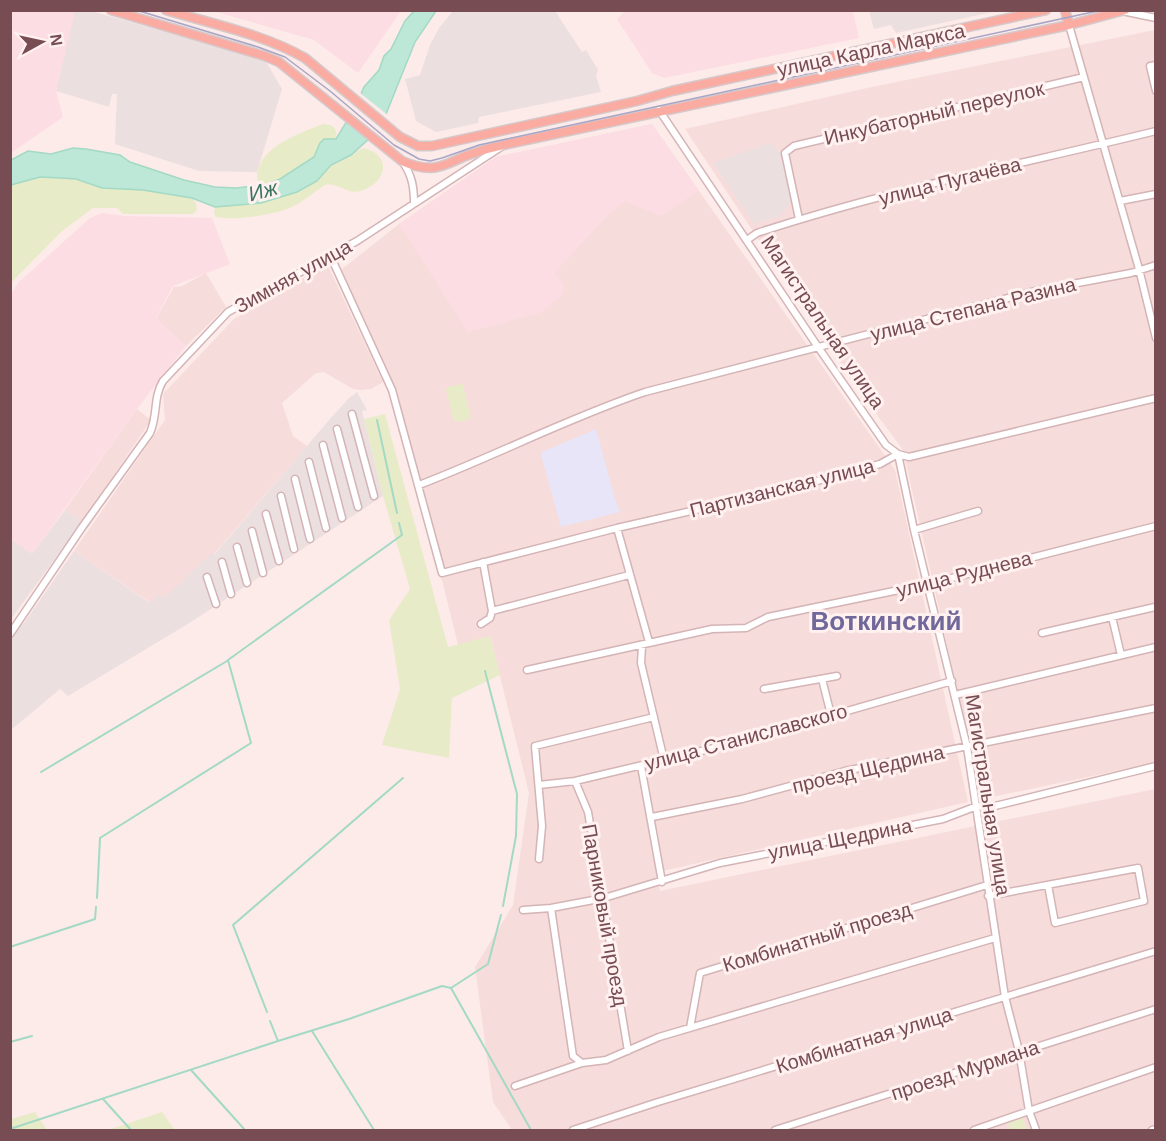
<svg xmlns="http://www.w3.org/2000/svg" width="1166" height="1141" viewBox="0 0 1166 1141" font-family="Arial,sans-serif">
	<rect width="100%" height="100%" fill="#fdebe9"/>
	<!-- residential -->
	<path fill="#f6dcda" d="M1155,30v733l-173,36 -79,-349 -45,-61 -173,-260 187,-42z
		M652,124l243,346 73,332 -310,70 2,19 495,-102v341h-643l-19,-28 -18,-135 38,-62 16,-112 -39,-157 -32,9 -64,-261 -53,-114 58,-46 97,-67z
		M327,264l56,118 -12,7 -10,1 -8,-1 -29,-17 -8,1 -34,30 11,33 14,10 -93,108 -1,-1 -49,46 -13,4 -77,-52 91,-131 -2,-26 71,-75z
		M206,273l20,34 -40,39 -30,-27 18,-32 8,-1z
		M137,409l14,11 -69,102 -17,-12z"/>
	<!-- commercial -->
	<path fill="#fddde4" d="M626,10l227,1 6,27 -195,40 -12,-5 -35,-54z
		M11,11h64l-19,80 7,26 -52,36z
		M213,11h188l-43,62 -44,-33z
		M652,124l46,67 -37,25 -36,-15 -16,13 -55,59 10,11 -1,9 -3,4 -18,15 -74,20 -69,-108 97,-67z
		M102,213l23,3 87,2 18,46 -57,22 -17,32 30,28 -49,63 -105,145 -21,-15v-245l8,-12 71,-64z"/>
	<!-- industrial -->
	<path fill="#ecdfdf" d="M75,10l16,1 174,49 17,29 -25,83 -58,-1 -84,-27 2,-50h-5l-3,13 -53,-16z
		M453,11h102l27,41 4,-2 12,20 -2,6 5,16 -122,25 -1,6 -42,9 -20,-11 -11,-42 15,-4 10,-30 9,-17z
		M869,11v-1l128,1 -101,22 -5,-8 -17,4z
		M770,143l11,11 10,49 -12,13 -25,8 -41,-61z
		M357,392l10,18 -5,1 21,85 -192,126 -123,74 -8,-7 -49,41v-90l6,-9 -2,-2 9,-6 50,-72 76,52 9,-9 5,4 49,-46 2,2 114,-134 20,-22z
		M65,510l17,12 -71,97v-80l21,15z"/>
	<!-- education -->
	<path fill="#e8e5f9" d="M596,429l19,70 5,13 -59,15 -20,-72 1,-3z"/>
	<!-- green -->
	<path fill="#e8ebc7" d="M323,124c10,0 15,5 13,15h-12l-4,4 -6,14 -34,22 -16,6c-6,-3 -7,-5 -7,-11 4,-28 43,-41 66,-50z
		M363,148c30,6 24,36 -3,43 -13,4 -22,-9 -35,-6 -11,7 -23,18 -35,23 -18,7 -56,13 -74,9l-2,-4 1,-6 46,-4 36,-11 20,-11 14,-16z
		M40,177l36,2 26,9 41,2 49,8 4,5 1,7 -4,4h-70l-6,-6h-24l-32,24 -50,51v-98z
		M461,384l2,1 8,32 -1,2 -13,3 -3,-1 -8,-31 2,-3z
		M385,414l63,233 42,-11 10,39 -48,23 -3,60 -67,-13 18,-56 -11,-69 21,-31 -27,-93 -19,-77z
		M35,1112l12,18h-36v-11z
		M162,1112l13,18h-67z
		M1023,1118l4,12h-17l-2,-7z"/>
	<!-- water -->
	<path fill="#bde7d7" stroke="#a3d9c5" stroke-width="1.5" d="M414,11h22l-21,31 -35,87 -29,26 -20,10 -14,16 -20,11 -36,11 -46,4 -23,-9 -49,-8 -41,-2 -26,-9 -15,-1 -21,-1 -29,8v-25l17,-9 23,3 22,-6 13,1 34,6 10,7 54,18 31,7 21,1 28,-3 16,-6 34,-22 6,-14 4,-4h12l19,-31 9,-21 15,-17 5,-14 7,-7 14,-28z"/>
	<!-- pier -->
	<path fill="#fdebe9" d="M359,92l30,24 -6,15 -12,11 -26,-21z"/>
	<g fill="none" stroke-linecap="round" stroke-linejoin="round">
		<!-- stream -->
		<path stroke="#a3d9c5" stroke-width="2" d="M377,420l20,93
			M485,671l32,123 -1,42 -13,70
			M41,772l186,-111
			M97,898l3,-60 151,-95 -23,-83 174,-125 -3,-12
			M10,947l85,-28 1,-12
			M451,988l80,142
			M267,1012l-34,-87 170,-147
			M312,1031l62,99
			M278,1041l71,-22 93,-33 9,2 37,-24 13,-49
			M10,1042l22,-6
			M191,1070l54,60
			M103,1099l28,31
			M10,1129l268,-88 -8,-20"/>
		<!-- minor casing -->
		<g stroke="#d4b4b6" stroke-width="9">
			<path id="minor" d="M1122,11l34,7
				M1069,25l70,244 17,69
				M1156,65l-6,1 6,25
				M659,110l159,237 68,98 12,9 11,3 247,-59
				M402,161c10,14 12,26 12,42
				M1120,201l36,-7
				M799,219l-14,-66 9,-7 290,-69
				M747,240l10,-7c130,-43 265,-69 399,-102
				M330,255l62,135 50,183 175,-45 174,-40 89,-24 18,-10
				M352,414l22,82
				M337,429l21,78
				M323,445l19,73
				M898,454l16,76 53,217 38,250 14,54 10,60 7,19
				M309,462l17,66
				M295,479l15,60
				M419,485c76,-29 149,-67 226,-93l390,-101 96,-18 25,-8
				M281,496l13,53
				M266,514l13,47
				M617,528l32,114
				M914,530l64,-19
				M252,531l11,42
				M237,547l10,36
				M222,562l9,32
				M207,577l9,27
				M492,611l137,-36
				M1112,617l9,38
				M481,624l9,-6 2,-7 -9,-49
				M1042,633l113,-26
				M10,634l73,-108 67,-93c8,-18 3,-36 13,-52l65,-69 129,-71 144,-94
				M642,646l-1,17 23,97
				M527,670l185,-41 34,-1 22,-11 160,-33 228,-58
				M822,679l9,36
				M764,689l73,-13
				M955,695l201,-48
				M641,766l21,116
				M575,781l13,31 40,239
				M539,785l36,-4 160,-38 217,-62
				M652,817l90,-18 103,-28 311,-63
				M539,859l3,-33 -7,-80 119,-29
				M988,896l150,-28 6,33 -89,22 -7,-38
				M551,908l22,148 9,7
				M523,910l28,-2 53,-10 116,-35 223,-44 34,-13 14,1 165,-41
				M690,1028l10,-55 287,-88
				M515,1086l67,-23 24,-3 53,-23 336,-99
				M573,1130l85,-28 498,-151
				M775,1130l381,-121
				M974,1130l182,-63
				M1152,1130l4,-1"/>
		</g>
		<!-- major casing -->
		<g stroke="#d6c9cb" stroke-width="11">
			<path id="major" d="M111,10l154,46 14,6 123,99c27,12 38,7 63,-5 14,-5 28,-9 42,-12l562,-119 56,-15
				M166,10c46,14 97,24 139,48l95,79 18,9h14l205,-45 35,-10 374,-81
				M1065,10l4,15"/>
		</g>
		<!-- minor -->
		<use href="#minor" stroke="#fff" stroke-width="6"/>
		<!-- major -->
		<use href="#major" stroke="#faaca3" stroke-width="8"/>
		<!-- tram -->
		<path stroke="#a7a6c7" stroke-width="1.5" d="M136,10l122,37 27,10 45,34 64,54 25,14 11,2 12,-3 37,-13 623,-135"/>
	</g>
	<g text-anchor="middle" stroke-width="6" stroke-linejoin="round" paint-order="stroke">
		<!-- street labels -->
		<g font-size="20" fill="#784c53" stroke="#fff1f0">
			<text transform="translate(871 50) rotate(-12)" y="7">улица Карла Маркса</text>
			<text transform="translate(934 113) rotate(-13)" y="7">Инкубаторный переулок</text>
			<text transform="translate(950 181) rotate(-14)" y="7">улица Пугачёва</text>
			<text transform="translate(293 276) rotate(-29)" y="7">Зимняя улица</text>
			<text transform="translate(973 309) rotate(-14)" y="7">улица Степана Разина</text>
			<text transform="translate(823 322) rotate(56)" y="7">Магистральная улица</text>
			<text transform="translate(782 488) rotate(-14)" y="7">Партизанская улица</text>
			<text transform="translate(964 574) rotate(-14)" y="7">улица Руднева</text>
			<text transform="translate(746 737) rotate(-15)" y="7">улица Станиславского</text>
			<text transform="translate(868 769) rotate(-13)" y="7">проезд Щедрина</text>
			<text transform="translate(988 795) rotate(81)" y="7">Магистральная улица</text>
			<text transform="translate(840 839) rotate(-11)" y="7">улица Щедрина</text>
			<text transform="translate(605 915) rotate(80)" y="7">Парниковый проезд</text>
			<text transform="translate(817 937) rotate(-17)" y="7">Комбинатный проезд</text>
			<text transform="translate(864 1040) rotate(-17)" y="7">Комбинатная улица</text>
			<text transform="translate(965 1070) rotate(-18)" y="7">проезд Мурмана</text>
		</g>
		<!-- water labels -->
		<g font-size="21" font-style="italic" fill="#3c7562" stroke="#fff1f0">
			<text transform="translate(263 191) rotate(-15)" y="7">Иж</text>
		</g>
		<!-- district labels -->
		<g font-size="26" font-weight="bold" fill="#70689a" stroke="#fff1f0">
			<text x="886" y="630">Воткинский</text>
		</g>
	</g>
	<!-- border -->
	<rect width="1166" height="1141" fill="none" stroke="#784c53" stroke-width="24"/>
	<!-- north arrow -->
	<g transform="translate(42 42) rotate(82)" stroke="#fff1f0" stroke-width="4.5" paint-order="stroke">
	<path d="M0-4.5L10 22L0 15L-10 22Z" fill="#784c53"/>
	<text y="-9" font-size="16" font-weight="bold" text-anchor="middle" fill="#784c53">N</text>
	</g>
</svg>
